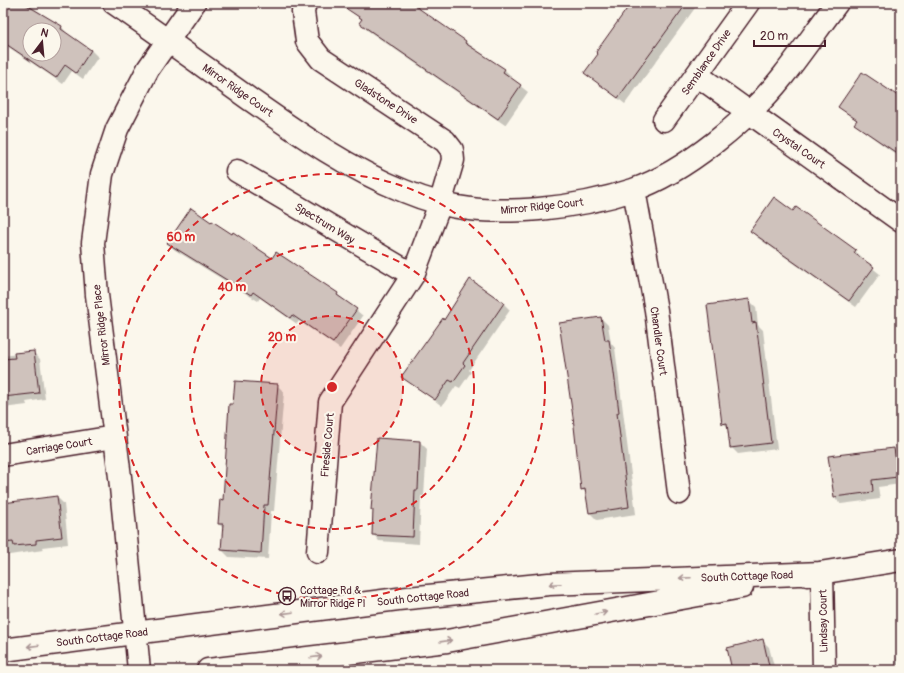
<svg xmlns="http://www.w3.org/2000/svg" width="904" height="673" viewBox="0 0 904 673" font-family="Pangolin,sans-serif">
	<rect width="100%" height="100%" fill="#fbf7ec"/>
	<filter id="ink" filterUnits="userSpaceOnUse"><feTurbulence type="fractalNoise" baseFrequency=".025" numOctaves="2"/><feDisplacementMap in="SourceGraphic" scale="8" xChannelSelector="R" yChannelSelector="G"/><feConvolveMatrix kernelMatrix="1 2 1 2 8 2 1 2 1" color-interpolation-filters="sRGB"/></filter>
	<g filter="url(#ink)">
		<!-- shadow -->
		<path fill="#0003" fill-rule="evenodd" d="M3,3h23l36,24 6,8 23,15 7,7 -15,22 -11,-8 -9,13 -56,-38 -4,-4zM30,30h24v24h-24z
			M347,3h63l94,66 7,7 -1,2 18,14 -23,33 -138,-95 -6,-7 1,-3 -17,-14z
			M632,3h61l-1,2 3,3 -70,96 -39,-31z
			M901,100v58l-39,-28 -7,-6 2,-3 -18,-14z
			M794,212l61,39 7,6 -1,2 19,15 -24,33 -98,-69 -7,-7z
			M211,224l126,70 19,16 7,6 -23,33 -41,-28 -2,3 -37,-26 -2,3 -83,-51 -7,-7z
			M749,300l7,7 2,18 5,5 14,119 -39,5 -7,-7 -2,-19 -6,-5z
			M503,303l7,7 -41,60 2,2 -11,16 -4,-2 -14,20 -40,-30 43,-55z
			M601,318l7,7 3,18 4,5 21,166 -39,6 -7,-7 -3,-19 -5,-5z
			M33,352l7,7 5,40 -19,3 1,3 -24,3v-52z
			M277,385l7,7 -10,119h-3l-3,48 -39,-2 -7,-7 1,-22 -4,-4 5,-23 10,-96z
			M420,442l7,7 -3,47h-3l-2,48 -40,-3 -6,-7 1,-22 -2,-3z
			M894,449l7,5v30l-23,3 2,12 -39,5 -7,-7 -5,-40z
			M57,497l7,7 4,40 -26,3 1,3 -40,6v-53z
			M762,640l7,7 6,23h-42z
			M901,643v26l-6,-6z"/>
		<!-- building -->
		<path fill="#cfc2bc" stroke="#4a1f2b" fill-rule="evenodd" d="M3,3h20l39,23 -1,3 30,21 -15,23 -11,-8 -9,13 -53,-36zM30,30h24v24h-24z
			M338,3h73l55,38 -1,2 40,26 -2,3 18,13 -23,34 -139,-96 3,-4z
			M631,3h56l-69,95 -34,-25 14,-19 -2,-2z
			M862,72l39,26v58l-47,-32 3,-4 -19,-13z
			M774,197l19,14 3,-4 60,43 -2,3 20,14 -25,34 -99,-70z
			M191,208l20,14 1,-1 20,13 1,-2 39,26 4,-6 62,41 -1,2 20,14 -24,34 -41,-28 -2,3 -37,-26 -2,3 -84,-52z
			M470,279l34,24 -41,60 2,2 -12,17 -4,-2 -14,20 -34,-23 42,-59 1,2z
			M749,299l3,24 4,-1 15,121 -41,5 -3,-25 -5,1 -15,-119z
			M601,317l4,23h4l4,25 6,47 -2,1 12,94 -40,6 -4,-24 -4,1 -8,-73 -14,-94z
			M34,351l5,42 -36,4v-38l12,-1 -1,-5z
			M235,381l43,3 -10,121h-4l-3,48 -40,-3 2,-26h-5l2,-25 3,1 6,-96h4z
			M377,438l43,3 -2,49h-3l-2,47 -41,-2 1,-25h-2z
			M894,448l4,29 -26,3 1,12 -39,5 -6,-41z
			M57,496l5,41 -26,3v4l-22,2 -1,-4 -10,1v-40z
			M763,639l7,31h-38l-5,-22z"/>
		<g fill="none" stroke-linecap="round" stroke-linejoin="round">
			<!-- minor casing -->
			<g stroke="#4a1f2b" stroke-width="25">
				<path id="minor" d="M114,3c45,31 89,63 134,95 50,35 99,70 156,93 48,20 84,22 135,18 31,-3 64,-9 94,-19 52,-18 116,-71 150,-114 19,-24 36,-49 54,-73
					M305,3l-2,9 4,29 14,18 124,82 7,9 1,10 -13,44 -27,71 -83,127 -12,150
					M697,75l204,146
					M664,120l84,-117
					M237,171l176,104
					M634,190l22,120 23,183
					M3,455l111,-18
					M822,573l2,97
					M139,670l-19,-193 -23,-182 -4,-52 9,-69 15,-45 31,-60 46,-66"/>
			</g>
			<!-- tertiary casing -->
			<g stroke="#4a1f2b" stroke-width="25">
				<path id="tertiary" d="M807,575l94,-15
					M3,650l395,-51 151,-15 273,-11
					M208,670l239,-29 295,-54"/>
			</g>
			<!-- minor -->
			<use href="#minor" stroke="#fbf7ec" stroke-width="22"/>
			<!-- tertiary -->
			<use href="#tertiary" stroke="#fbf7ec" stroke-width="22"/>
		</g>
		<!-- one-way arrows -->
		<defs><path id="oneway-shaft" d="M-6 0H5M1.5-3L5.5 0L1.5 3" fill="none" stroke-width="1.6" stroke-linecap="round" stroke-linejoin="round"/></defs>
		<g stroke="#ab9695">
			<use href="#oneway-shaft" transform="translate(685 578) rotate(178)"/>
			<use href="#oneway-shaft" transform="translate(555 584) rotate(177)"/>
			<use href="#oneway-shaft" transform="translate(287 613) rotate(173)"/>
			<use href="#oneway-shaft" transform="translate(601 613) rotate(-10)"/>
			<use href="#oneway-shaft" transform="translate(446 641) rotate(-8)"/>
			<use href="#oneway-shaft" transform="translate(33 646) rotate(173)"/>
			<use href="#oneway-shaft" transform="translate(316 657) rotate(-7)"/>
		</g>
	</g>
	<!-- distance rings -->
	<circle cx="332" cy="387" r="71" fill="#d62828" fill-opacity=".12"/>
	<g fill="none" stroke="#d62828" stroke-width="2" stroke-dasharray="7 5">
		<circle cx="332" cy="387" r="71"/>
		<circle cx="332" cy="387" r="142"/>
		<circle cx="332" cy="387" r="213"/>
	</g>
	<!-- icons -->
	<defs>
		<g id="bus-ring" transform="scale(0.9)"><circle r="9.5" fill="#fbf7ec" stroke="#4a1f2b" stroke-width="1.5"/><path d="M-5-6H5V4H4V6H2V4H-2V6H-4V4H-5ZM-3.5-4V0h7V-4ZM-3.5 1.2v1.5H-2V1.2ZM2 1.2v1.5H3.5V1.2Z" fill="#4a1f2b"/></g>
	</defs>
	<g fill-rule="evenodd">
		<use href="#bus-ring" x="287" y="596"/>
	</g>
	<g text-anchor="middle" stroke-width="4" stroke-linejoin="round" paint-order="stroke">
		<!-- street labels -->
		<g font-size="11" fill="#4a1f2b" stroke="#fbf7ec">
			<text transform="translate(706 62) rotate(-55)" y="4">Semblance Drive</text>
			<text transform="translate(238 90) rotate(35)" y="4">Mirror Ridge Court</text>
			<text transform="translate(386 101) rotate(33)" y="4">Gladstone Drive</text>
			<text transform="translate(799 148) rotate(35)" y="4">Crystal Court</text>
			<text transform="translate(542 206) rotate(-6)" y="4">Mirror Ridge Court</text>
			<text transform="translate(325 223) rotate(31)" y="4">Spectrum Way</text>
			<text transform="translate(101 325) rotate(-97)" y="4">Mirror Ridge Place</text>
			<text transform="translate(659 341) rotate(82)" y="4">Chandler Court</text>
			<text transform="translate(327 445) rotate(-85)" y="4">Fireside Court</text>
			<text transform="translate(59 446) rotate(-9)" y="4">Carriage Court</text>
			<text transform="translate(747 576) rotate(-2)" y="4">South Cottage Road</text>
			<text transform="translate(423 597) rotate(-6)" y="4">South Cottage Road</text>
			<text transform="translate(823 621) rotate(-91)" y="4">Lindsay Court</text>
			<text transform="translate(102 637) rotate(-7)" y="4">South Cottage Road</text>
		</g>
		<!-- poi labels -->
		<g font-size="11" fill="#4a1f2b" stroke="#fbf7ec" text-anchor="start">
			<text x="300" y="594">Cottage Rd &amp;<tspan x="300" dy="13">Mirror Ridge Pl</tspan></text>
		</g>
	</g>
	<circle cx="332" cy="387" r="6" fill="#d62828" stroke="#fbf7ec" stroke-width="2"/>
	<g font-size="12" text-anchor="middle" font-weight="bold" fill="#d62828" stroke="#fbf7ec" stroke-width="4" stroke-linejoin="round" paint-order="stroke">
		<text x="181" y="241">60 m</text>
		<text x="232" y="291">40 m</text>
		<text x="282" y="341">20 m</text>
	</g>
	<!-- margin -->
	<rect width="904" height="673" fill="none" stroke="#fbf7ec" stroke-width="16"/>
	<rect x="8" y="8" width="888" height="657" fill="none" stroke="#4a1f2b" stroke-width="1.5" filter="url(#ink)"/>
	<!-- north arrow -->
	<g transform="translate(42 42) rotate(16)"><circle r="19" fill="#fbf7ec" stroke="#b4a19f"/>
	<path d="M0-3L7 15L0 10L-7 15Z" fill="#4a1f2b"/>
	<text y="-6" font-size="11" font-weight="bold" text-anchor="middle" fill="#4a1f2b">N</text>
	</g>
	<!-- scale -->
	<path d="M754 40v6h71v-6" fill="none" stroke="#4a1f2b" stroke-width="2"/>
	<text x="760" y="40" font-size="12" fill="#4a1f2b" stroke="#fbf7ec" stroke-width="3" paint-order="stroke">20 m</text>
</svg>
